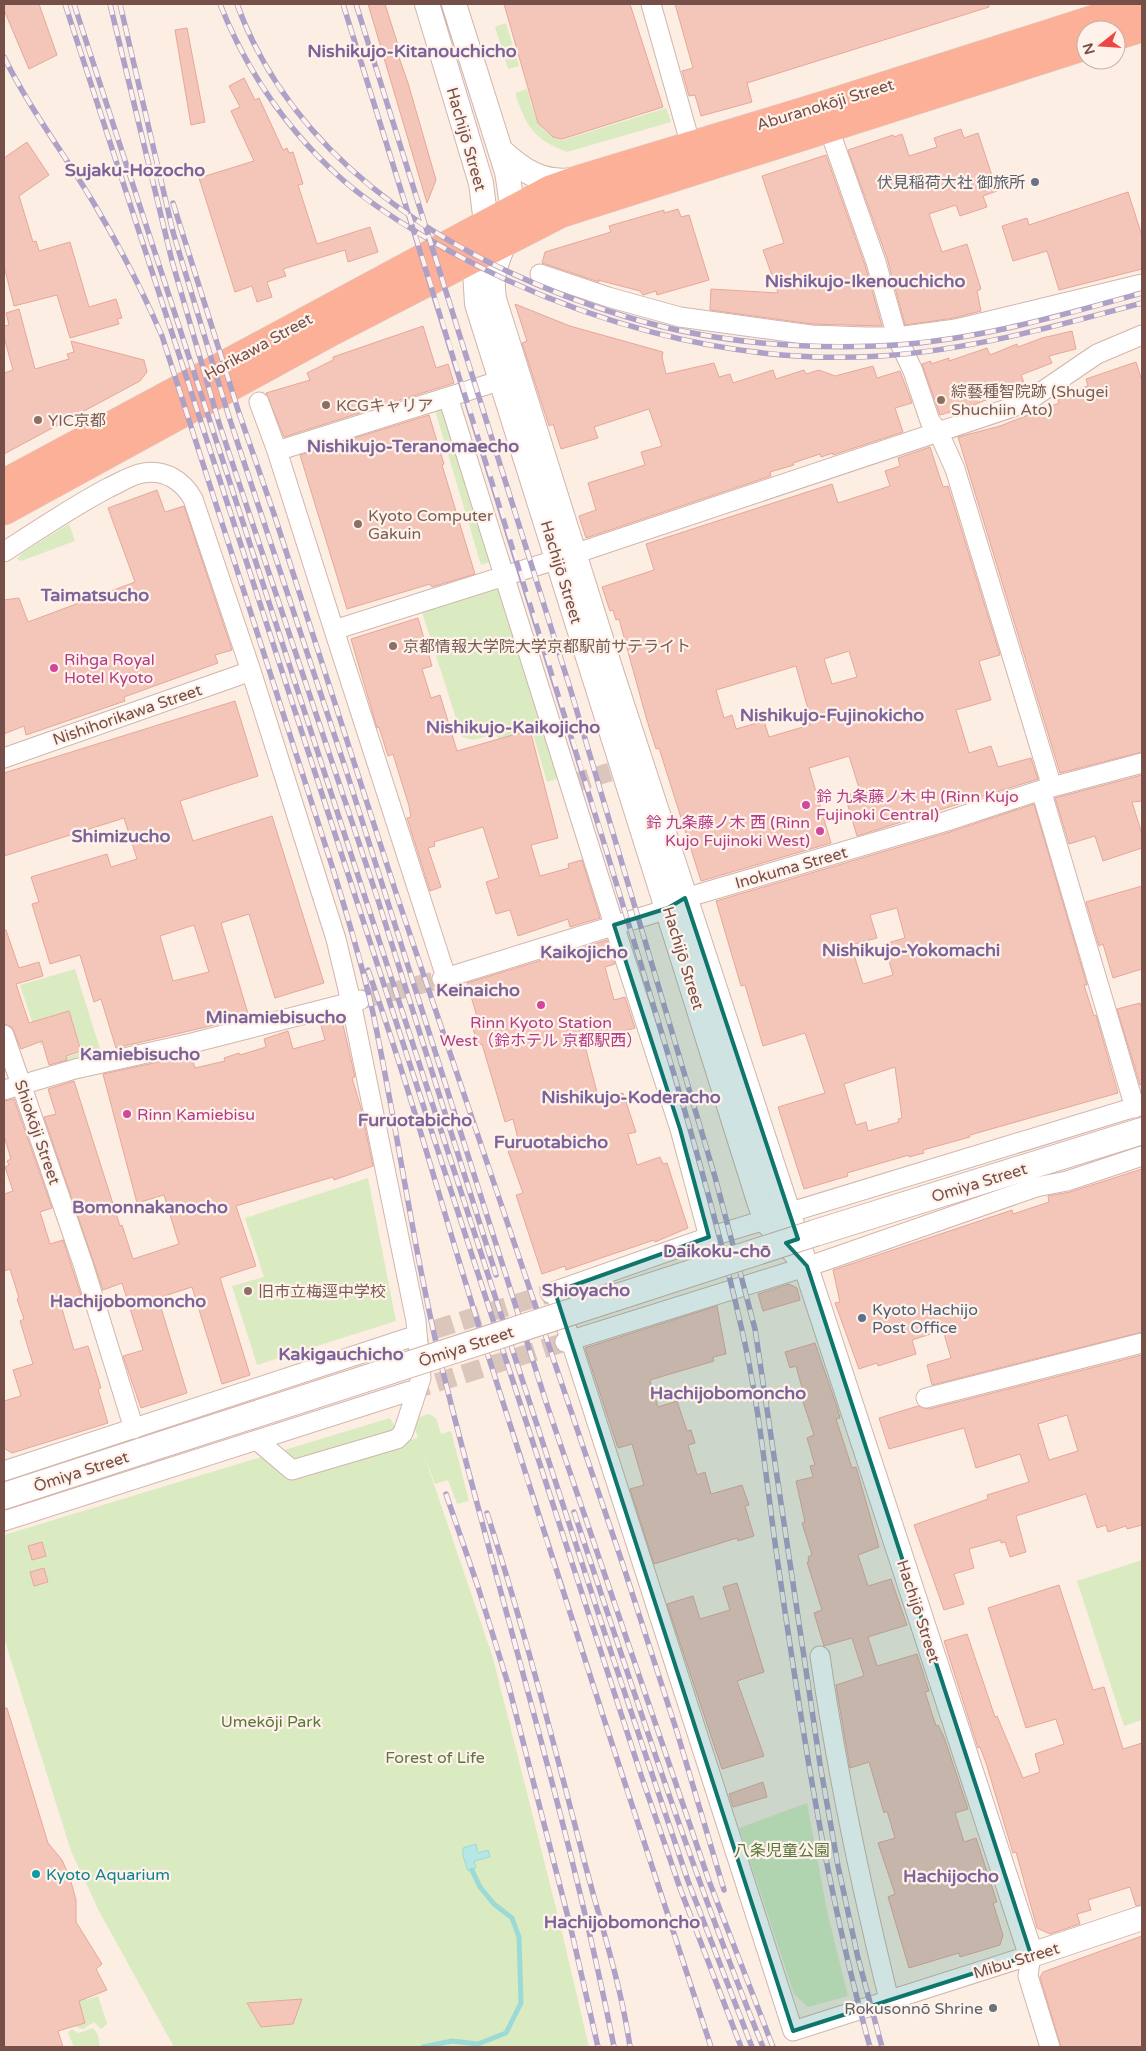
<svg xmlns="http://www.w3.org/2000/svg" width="1146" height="2051" viewBox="0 0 1146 2051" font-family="'Varela Round','Noto Sans JP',sans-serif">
	<rect width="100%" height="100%" fill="#fdeee3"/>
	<!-- green -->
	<path fill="#daebc1" d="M506,23l13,43 -11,3 -13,-42z
		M527,89c7,22 10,46 36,51l103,-32 5,14 -104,30c-34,-13 -41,-26 -52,-59z
		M443,404l53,156 -15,5 -47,-158z
		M69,524l6,17 -54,20 -4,-2 5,-6z
		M502,587l58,191 -13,4 -14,-48 -29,9 -10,-9 -20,6 -12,-3 -40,-125z
		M75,969l26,83 -41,10 -1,-3 23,-7 -13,-41 -30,9 7,23 -6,2 -20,-60z
		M368,1178l28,143 -139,44 -25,-79 32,-9 -19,-59z
		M429,1414l7,4 5,16 10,-3 18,70 -12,3 -9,-24 -13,4 -12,-32 70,206 67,266 29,123h-415l-75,-136 -28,-60 -67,-213v-103l386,-117 14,24 14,-4 -5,-15 3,-5z
		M1142,1560v160l-18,6 -47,-145z
		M807,1803l20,108 21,85 -40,11 -14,-13 -55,-166z
		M83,1992l2,8 13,-4 9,28 -6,5 -7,-7 -11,7c-15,-1 -16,-22 -19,-33z
		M93,2028l5,7 2,12h-26l-6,-14 3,-4 8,4z"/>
	<!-- water -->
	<path fill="#b7e7e5" stroke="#9cdad7" d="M476,1844l2,9 10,-3 2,7 -16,4 2,7 -8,3 -5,-15v-8z"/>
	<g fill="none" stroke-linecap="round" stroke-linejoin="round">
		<!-- stream -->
		<path stroke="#9cdad7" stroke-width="5" d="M423,2047l29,-6 26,3 28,-11 15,-30 -2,-66 -7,-19 -18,-14 -14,-17 -8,-17"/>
	</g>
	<!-- building -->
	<path fill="#f4c5b9" stroke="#e7a799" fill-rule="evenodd" d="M4,4h35l18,51 -28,14 -25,-59z
		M368,4h17l13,41 -3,1 13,37 28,97 -9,23z
		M504,4h126l33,103 -101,32 -9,-2 -15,-14z
		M675,4h314v3l-242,76 5,19 -51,14 -6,-21 -6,1 -7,-25 11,-3z
		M187,28l18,94 -14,3 -16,-95z
		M244,78l11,22 4,-2 24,52 4,-2 2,5 4,-1 10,32 -5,1 19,59 53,-17 8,25 -30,10 -3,-12 -62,19 3,7 -19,6 5,15 -15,5 -5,-16 -17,6 -36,-114 55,-17 -23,-50 9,-4 -11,-21z
		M961,129l3,9 14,-5 19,58 -14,5 4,11 -27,9 -4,-11 -27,9 13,38 25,-8 14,45 -4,2 4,20 -27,7 -49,7 -18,-67 -39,-108 45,-15 1,2 8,-3 7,22 28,-9 -3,-9z
		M27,142l22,33 -30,21 14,46 3,-1 3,10 31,-9 19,65 27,-8 6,19 -5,1 2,5 -49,14 -13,-43 -43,11 -10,-40v-108z
		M826,155l39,110 17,61 -70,-2 -102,-14 1,-21 67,4 -15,-43 21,-7 -22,-67z
		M1128,192l14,44v33l-83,21 -12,-39 -34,10 -11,-35 25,-8 2,7z
		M678,209l3,8 8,-2 20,65 -52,15 -1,-4 -13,4 -3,-4 -42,-11 1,2 -57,-19 3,-11 66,-20 -2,-6 55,-16v3z
		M515,304l55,22 93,26 -1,5 4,17 48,-11 5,14 11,-3 3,9 40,-13 3,9 28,-9 2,4 13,-4 16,6 38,-10 4,12 23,-7 12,32 -17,5 8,24 -70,23v-2l-12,4 -1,-3 -27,9 1,2 -24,7 1,4 -185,62 -7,-22 17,-6 -8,-27 57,-18 -4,-13 21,-6 -13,-37 -55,18 4,11 -37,11 -8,-25 -4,2 -14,-43 -13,-40 5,-2z
		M19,309l16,60 34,-10 -2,-5 7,-2 -3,-11 73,19 3,12 -7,9 -136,73v-81l9,-3 -9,-33v-11l5,-1 -3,-12z
		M423,326l13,42 12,-4 6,19 -170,54 -18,-44 44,-13 -3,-7 26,-13v-3z
		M1072,331l4,18 -27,7 3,7 -31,12 4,10 -75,29v-2l-10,3 -18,-51 9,-3v3l18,-6v3l38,-13 3,7 27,-11 1,3 24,-9z
		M1136,362l6,19v371l-82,21 -102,-336 42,-11 59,-23 -1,-3 15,-5 -1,-4 16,-5 -2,-7z
		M429,415l15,49 -2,1 33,109 -43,13 -2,-3 -83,25 -47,-154z
		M930,447l13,40 5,-1 52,169 -21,6 12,39 -35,10 13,43 22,-7 7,21 33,-9 7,21 -181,57 -12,-40 15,-5 -11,-35 -40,12 22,75 -130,38 -42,-133 -3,1 -10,-32 -27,-98 -3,1 -3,-10 -3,1 -8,-24 52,-17 -8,-26 186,-60 6,19 52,-17 -5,-15 15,-5 -2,-8zM849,651l8,26 -25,7 -8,-25zM796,666l14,50 -2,1 2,8 -41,12 -5,-16 -28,8 -4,-14 -8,3 -8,-28z
		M157,490l8,22 19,-6 48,144 -17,5 3,8 -94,34 1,4 -99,34 -2,-9 -20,8v-134l15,-2 9,24 107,-40 -27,-74z
		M418,618l14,48 -10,3 9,29 9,-3 17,56 73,-21 28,108 -27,7 9,31 29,-8 -1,-4 14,-4 18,58 -30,9 -2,-8 -50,17 -8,-26 -14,4 -10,-32 13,-4 -16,-51 -49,15 1,4 -7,2 13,39 -11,4 -23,-73 4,-1 -2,-11 -16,-52 -5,2 -9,-29 -2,1 -26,-89z
		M235,701l23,75 -78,25 13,40 79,-25 52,167 -49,15 -26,-84 -28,9 28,94 -133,31 -15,-49 -7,3 -14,-47 -30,9 -18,-60 7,-2 -8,-25 76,-23 4,13 26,-8 -13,-41 -120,38v-83zM194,925l15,47 -36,9 -13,-45z
		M1142,775v26l-10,1 10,32v14l-39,13 -8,-25 -26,8 -14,-46z
		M1034,804l53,181h-3l10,31 2,-1 22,78 -148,42v2l-47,13 1,3 -15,4v-2l-62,18 1,3 -44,13 -26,-82 47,-14 -20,-60 -42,13 -18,-61 -4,1 -25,-85 234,-69zM897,908l8,30 -21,6 9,31 -30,9 -12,-39 26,-7 -7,-23zM895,1067l7,51 -4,1 1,3 -31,9 -2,-9 -10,3 -12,-41z
		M1142,886v83l-29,9 -10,-34 -4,2 -13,-44z
		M4,930h2l13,38 20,-6 4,14 -27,8 13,39 40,-12 12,40 -15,5 1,4 -18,5 -7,-24 -21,8 -9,-22 -8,-3z
		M607,940l8,24 -10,3 9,33 11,-3 10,31 -51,14 15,58 24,-7 13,39 -8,2 9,31 23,-8 3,7 4,-1 21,65 -33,14 -1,-2 -88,30 -1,-4 -23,8 -26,-79 7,-2 -15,-42 12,-4 -7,-28 -8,3 -23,-78 -4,1 -7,-23 7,-2 -11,-37z
		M1140,1003l2,7v74l-2,1 -23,-76z
		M341,1016l14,61 -3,1 9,30 12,58 -39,14 -1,-3 -97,29 20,60 -36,12 30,97 -28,9 -30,-97 -34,11 29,95 -46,15 -18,-52 20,-6 -21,-67 -19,7 -59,-173 12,-3 -8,-25 26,-8 46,145 2,-1 11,34 46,-15 -15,-49 -27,8 -34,-129 88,-19 4,13 30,-7 -1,-3 15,-5 1,2 26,-8 -2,-8 24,-8 5,18 32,-9 -5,-18z
		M14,1099l38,109 -12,4 10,32 13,-4 18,55 -21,7 14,48 14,-4 13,42 -3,1 10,34 -96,30 -8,-5v-47l17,-5 -8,-26 20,-6 -13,-43 4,-2 -7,-20 2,-1 -9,-29 -6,2v-77l9,-3 -8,-24 4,-2 -2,-4 4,-2 -7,-23v-35z
		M1142,1169v163l-210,53 -5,-20 24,-7 -8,-28 -31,10 4,14 -38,12 -1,-3 -18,6 -24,-66 5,-1 -7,-32 179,-60 1,4 36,-12 -1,-6 22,-4z
		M789,1284l8,4 3,12 -37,11 -5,-17z
		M717,1306l9,48 -13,3 1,4 -64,19 8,27 19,-6 10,30 4,-1 4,13 -7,2 9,30 8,-3 6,22 31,-9 7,20 -4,1 9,30 -16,5 -1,-3 -83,26 -24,-75 14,-4 -12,-41 -14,4 -33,-100z
		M815,1343l22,64 3,11 -4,1 16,49 4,-1 23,80 -21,8 10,31 23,-7 16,46 -39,12 9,29 40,-12 12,37 -4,1 11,34 2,-1 6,12 24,72 -13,4 9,29 12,-4 21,64 -4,1 10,32 -3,10 -40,12 -1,-4 -50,15 -21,-71 7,-3 -17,-51 17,-5 -8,-27 -3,2 -15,-51 -19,6 -12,-70 -2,-13 28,-9 -12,-38 -28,8 -10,-33 8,-3 -15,-48h2l-1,-5 4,-2 -10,-32 3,-1 -9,-41 17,-4 -3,-11 5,-1 -8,-27 7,-3 -13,-39 3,-1 -8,-29 -6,2 -5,-16z
		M1142,1355v170l-15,4 -1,-3 -18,6 -2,-7 -9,3 -11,-34 -70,22 10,36 -16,5 -5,-15 -4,1v-3l-32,9 5,19 -20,6 10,30 -20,6 -30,-85 74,-26 -1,-4 42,-13 -9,-28 -44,14 -12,-40 -75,21 -10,-31 39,-12 11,3zM1067,1415l11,36 -29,9 -11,-36z
		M42,1542l4,14 -14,4 -4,-14z
		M44,1568l4,14 -14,4 -4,-14z
		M737,1583l27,89 -27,9 27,75 -42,13 -55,-165 26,-8 7,23 30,-9 -7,-23z
		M1059,1585l34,105 11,-3 19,62 19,-6v162l-6,1 -6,-19 -42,13 3,10 -14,4 3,10 -30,10 -13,-6 -21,-76 -3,1 -27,-90 -6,-16 -2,1 -34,-107 23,-7 28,83 2,-1 26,62 17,-6 -5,-18 29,-10 -8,-25 -30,9 -38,-120z
		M4,1708h3l41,135 14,17 8,18 6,22v22l26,42 -6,5 11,21 -28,11 6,22 -27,8 5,16h-59z
		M763,1782l4,15 -34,10 -4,-13z
		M1142,1936v111h-81l-21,-70 3,-5z
		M302,1999l-9,25 -32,3 -14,-24z"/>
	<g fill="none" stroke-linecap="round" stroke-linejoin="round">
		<!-- minor-tunnel -->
		<path stroke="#dbc6bc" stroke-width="19" stroke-dasharray="19 9" stroke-linecap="butt" d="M571,784l39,-12
			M360,1000l82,-21
			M408,1338l142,-45
			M410,1391l155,-49"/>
		<!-- minor casing -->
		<g stroke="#d1b5ac" stroke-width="21">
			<path id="minor" d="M651,4l40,142
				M829,129l47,133 21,75 16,34 17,50 8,10 17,38 97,318
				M540,274l68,23 72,20 131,18 54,2h32l59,-8 186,-45
				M448,397l54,-17
				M259,402l18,49 57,179 240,-76 451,-151 72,-49 45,-19
				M277,451l171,-54 166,528 66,204 29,108
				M4,552c34,-22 68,-45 104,-64 11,-5 23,-13 35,-15 22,-4 40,8 50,26l58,172 85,268 15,63 65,319 5,57 -18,55 -6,6 -105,31 -34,-29
				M334,630l112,347
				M4,758l247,-87
				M1041,790l94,318
				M442,979l213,-66 30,-15 262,-77 94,-31 101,-27
				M4,1035l79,229 51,165
				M4,1090l71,-21 117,-26 168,-43
				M555,1292l238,739 238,-76 -3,21 22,71
				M550,1293l159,-56 433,-132
				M565,1342l256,-80 215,-75 31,-6 75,-25
				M926,1398l216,-55
				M4,1471l404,-133
				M4,1521l406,-130
				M820,1656c17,117 41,230 69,344"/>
		</g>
		<!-- tertiary casing -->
		<g stroke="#d1b5ac" stroke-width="26">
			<path id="tertiary" d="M427,4l54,179 5,40 -2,16 -9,32 2,33 282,897 7,20 32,35
				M454,4l53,168c3,19 7,36 2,55 -7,29 -20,39 -15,72l119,378 418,1278 111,-37
				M500,150c23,21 42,34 73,30"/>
		</g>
		<!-- secondary casing -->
		<g stroke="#d4b3a9" stroke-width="28">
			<path id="secondary" d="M815,1233l327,-102
				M4,1496l138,-45"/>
		</g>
		<!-- trunk casing -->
		<g stroke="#d9cecc" stroke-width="29">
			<path id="trunk" d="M1116,36l26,-8
				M4,483l545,-293 31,-11 241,-73 320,-102
				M4,511l329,-180 227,-117 526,-168"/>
		</g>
		<!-- minor -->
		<use href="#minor" stroke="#fff" stroke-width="19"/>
		<!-- tertiary -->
		<use href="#tertiary" stroke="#fff" stroke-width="24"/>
		<!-- secondary -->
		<use href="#secondary" stroke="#fff" stroke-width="26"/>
		<!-- trunk -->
		<use href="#trunk" stroke="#fcb098" stroke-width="28"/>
		<!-- rail casing -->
		<g stroke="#aea1c7" stroke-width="5.5">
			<path id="rail" d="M65,4l577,1774 39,113 60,156
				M74,4l535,1642 79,235 64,166
				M110,4l62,257 47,162 158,474 119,378
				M120,4l53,228 56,185 117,353 200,632 163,479 64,166
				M220,4c27,68 69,129 124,177 29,25 60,44 93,63 131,75 292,122 444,112 89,-6 176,-30 261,-53
				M237,4c60,166 229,264 390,313 79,24 166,32 249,29 90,-3 180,-29 266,-53
				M343,4c88,284 179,567 265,852 47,156 97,311 133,470 18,76 25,154 36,231 24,165 48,329 93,490
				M356,4l214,684 145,489 40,152 65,435 18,102 20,92 24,89
				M4,57c26,53 62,99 92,150 25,42 47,85 66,129l170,530c15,49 30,97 41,147 25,119 41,241 70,359 56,226 126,448 171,675
				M173,203l66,210 35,101 124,385 225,666 54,167 47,158
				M368,970c47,132 82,268 125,401 71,226 144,451 218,676
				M446,1494l32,93 31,100 62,242 27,118
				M574,1512c60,180 118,360 189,535
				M487,1513c37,115 67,231 97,347 16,62 37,124 46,187"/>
		</g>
		<!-- rail -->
		<use href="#rail" stroke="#fff2ea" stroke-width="4" stroke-dasharray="11" stroke-linecap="butt"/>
		<!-- secondary-bridge casing -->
		<g stroke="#d4b3a9" stroke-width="28" stroke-linecap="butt">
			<path id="secondary-bridge" d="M142,1451l673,-218"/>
		</g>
		<!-- secondary-bridge -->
		<use href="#secondary-bridge" stroke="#fff" stroke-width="26"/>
	</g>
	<!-- marked area -->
	<path fill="#0f766e" fill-opacity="0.2" stroke="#0f766e" stroke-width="4" stroke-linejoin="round" d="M685,898l113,341 -12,4 21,23 224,689 -238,76 -238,-739 154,-55 -29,-108 -66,-204 54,-17z"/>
	<!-- markers -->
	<g fill="#6b7280" stroke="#fff2ea" stroke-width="2">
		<circle cx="1035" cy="182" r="5"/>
		<circle cx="993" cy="2008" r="5"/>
	</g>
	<g fill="#8d6e63" stroke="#fff2ea" stroke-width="2">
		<circle cx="941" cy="400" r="5"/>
		<circle cx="326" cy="405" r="5"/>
		<circle cx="38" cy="420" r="5"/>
		<circle cx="358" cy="524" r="5"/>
		<circle cx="393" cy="646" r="5"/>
		<circle cx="248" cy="1291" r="5"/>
	</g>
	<g fill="#d1479c" stroke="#fff2ea" stroke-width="2">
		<circle cx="54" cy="668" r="5"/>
		<circle cx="806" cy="805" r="5"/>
		<circle cx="820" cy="831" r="5"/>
		<circle cx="541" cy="1005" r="5"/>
		<circle cx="127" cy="1114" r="5"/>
	</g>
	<circle fill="#5c6f8a" stroke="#fff2ea" stroke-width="2" cx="862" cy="1318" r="5"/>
	<circle fill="#0f9aa8" stroke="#fff2ea" stroke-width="2" cx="36" cy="1874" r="5"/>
	<g text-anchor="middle" stroke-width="4.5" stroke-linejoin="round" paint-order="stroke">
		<!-- street labels -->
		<g font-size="16" fill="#764f48" stroke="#fff2ea">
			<text transform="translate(825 104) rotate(-17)" y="6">Aburanokōji Street</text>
			<text transform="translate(467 139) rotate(74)" y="6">Hachijō Street</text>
			<text transform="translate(258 346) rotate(-29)" y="6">Horikawa Street</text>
			<text transform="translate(562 572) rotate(73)" y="6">Hachijō Street</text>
			<text transform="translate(127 714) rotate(-19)" y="6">Nishihorikawa Street</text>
			<text transform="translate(791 867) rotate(-16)" y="6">Inokuma Street</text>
			<text transform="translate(684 958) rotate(73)" y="6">Hachijō Street</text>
			<text transform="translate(38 1132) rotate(71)" y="6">Shiokōji Street</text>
			<text transform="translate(979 1182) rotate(-17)" y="6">Omiya Street</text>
			<text transform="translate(466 1346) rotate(-18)" y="6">Ōmiya Street</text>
			<text transform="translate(81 1471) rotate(-18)" y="6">Ōmiya Street</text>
			<text transform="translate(919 1611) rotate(72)" y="6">Hachijō Street</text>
			<text transform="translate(1016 1960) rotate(-17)" y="6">Mibu Street</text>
		</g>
		<!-- worship labels -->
		<g font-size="16" fill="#5b616d" stroke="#fff2ea" text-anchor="end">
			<text x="1025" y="188">伏見稲荷大社 御旅所</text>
			<text x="983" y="2014">Rokusonnō Shrine</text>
		</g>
		<!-- education labels -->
		<g font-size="16" fill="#785e54" stroke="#fff2ea" text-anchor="start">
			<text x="951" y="397">綜藝種智院跡 (Shugei<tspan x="951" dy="18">Shuchiin Ato)</tspan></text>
			<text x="336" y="411">KCGキャリア</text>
			<text x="48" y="426">YIC京都</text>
			<text x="368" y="521">Kyoto Computer<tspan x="368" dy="18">Gakuin</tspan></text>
			<text x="403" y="652">京都情報大学院大学京都駅前サテライト</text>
			<text x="258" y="1297">旧市立梅逕中学校</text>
		</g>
		<!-- hotel labels -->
		<g font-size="16" fill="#b23c85" stroke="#fff2ea" text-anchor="start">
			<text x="64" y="665">Rihga Royal<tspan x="64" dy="18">Hotel Kyoto</tspan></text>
			<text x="816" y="802">鈴 九条藤ノ木 中 (Rinn Kujo<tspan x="816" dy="18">Fujinoki Central)</tspan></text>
			<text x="810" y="828" text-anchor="end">鈴 九条藤ノ木 西 (Rinn<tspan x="810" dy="18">Kujo Fujinoki West)</tspan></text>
			<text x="541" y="1028" text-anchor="middle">Rinn Kyoto Station<tspan x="541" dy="18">West（鈴ホテル 京都駅西）</tspan></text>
			<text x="137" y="1120">Rinn Kamiebisu</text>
		</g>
		<!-- service labels -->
		<g font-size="16" fill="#4e5e75" stroke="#fff2ea" text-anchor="start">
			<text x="872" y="1315">Kyoto Hachijo<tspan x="872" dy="18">Post Office</tspan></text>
		</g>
		<!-- park labels -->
		<g font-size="16" fill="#59773c" stroke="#fff2ea">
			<text x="271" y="1727">Umekōji Park</text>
			<text x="435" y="1763">Forest of Life</text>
			<text x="782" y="1856">八条児童公園</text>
		</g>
		<!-- culture labels -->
		<g font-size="16" fill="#0d838f" stroke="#fff2ea" text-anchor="start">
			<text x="46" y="1880">Kyoto Aquarium</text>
		</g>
		<!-- neighbourhood labels -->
		<g font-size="18" font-weight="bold" fill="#7c639a" stroke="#fff2ea">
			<text x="412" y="57">Nishikujo-Kitanouchicho</text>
			<text x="135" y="176">Sujaku-Hozocho</text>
			<text x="865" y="287">Nishikujo-Ikenouchicho</text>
			<text x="413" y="452">Nishikujo-Teranomaecho</text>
			<text x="95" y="601">Taimatsucho</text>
			<text x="832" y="721">Nishikujo-Fujinokicho</text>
			<text x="513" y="733">Nishikujo-Kaikojicho</text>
			<text x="121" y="842">Shimizucho</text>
			<text x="911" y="956">Nishikujo-Yokomachi</text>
			<text x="584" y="958">Kaikojicho</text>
			<text x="478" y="996">Keinaicho</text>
			<text x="276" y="1023">Minamiebisucho</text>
			<text x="140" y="1060">Kamiebisucho</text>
			<text x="631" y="1103">Nishikujo-Koderacho</text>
			<text x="415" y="1126">Furuotabicho</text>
			<text x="551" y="1148">Furuotabicho</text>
			<text x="150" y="1213">Bomonnakanocho</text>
			<text x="717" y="1257">Daikoku-chō</text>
			<text x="586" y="1296">Shioyacho</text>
			<text x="128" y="1307">Hachijobomoncho</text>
			<text x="341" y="1360">Kakigauchicho</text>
			<text x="728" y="1399">Hachijobomoncho</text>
			<text x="951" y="1882">Hachijocho</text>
			<text x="622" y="1928">Hachijobomoncho</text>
		</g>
	</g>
	<!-- border -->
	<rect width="1146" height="2051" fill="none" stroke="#764f48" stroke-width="10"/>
	<!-- north arrow -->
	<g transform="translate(1101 45) rotate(253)"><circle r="24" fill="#fff2ea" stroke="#c8b1a9"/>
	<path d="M0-4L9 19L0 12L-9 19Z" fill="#ec4743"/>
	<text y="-8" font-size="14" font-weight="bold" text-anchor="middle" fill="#764f48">N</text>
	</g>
</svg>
